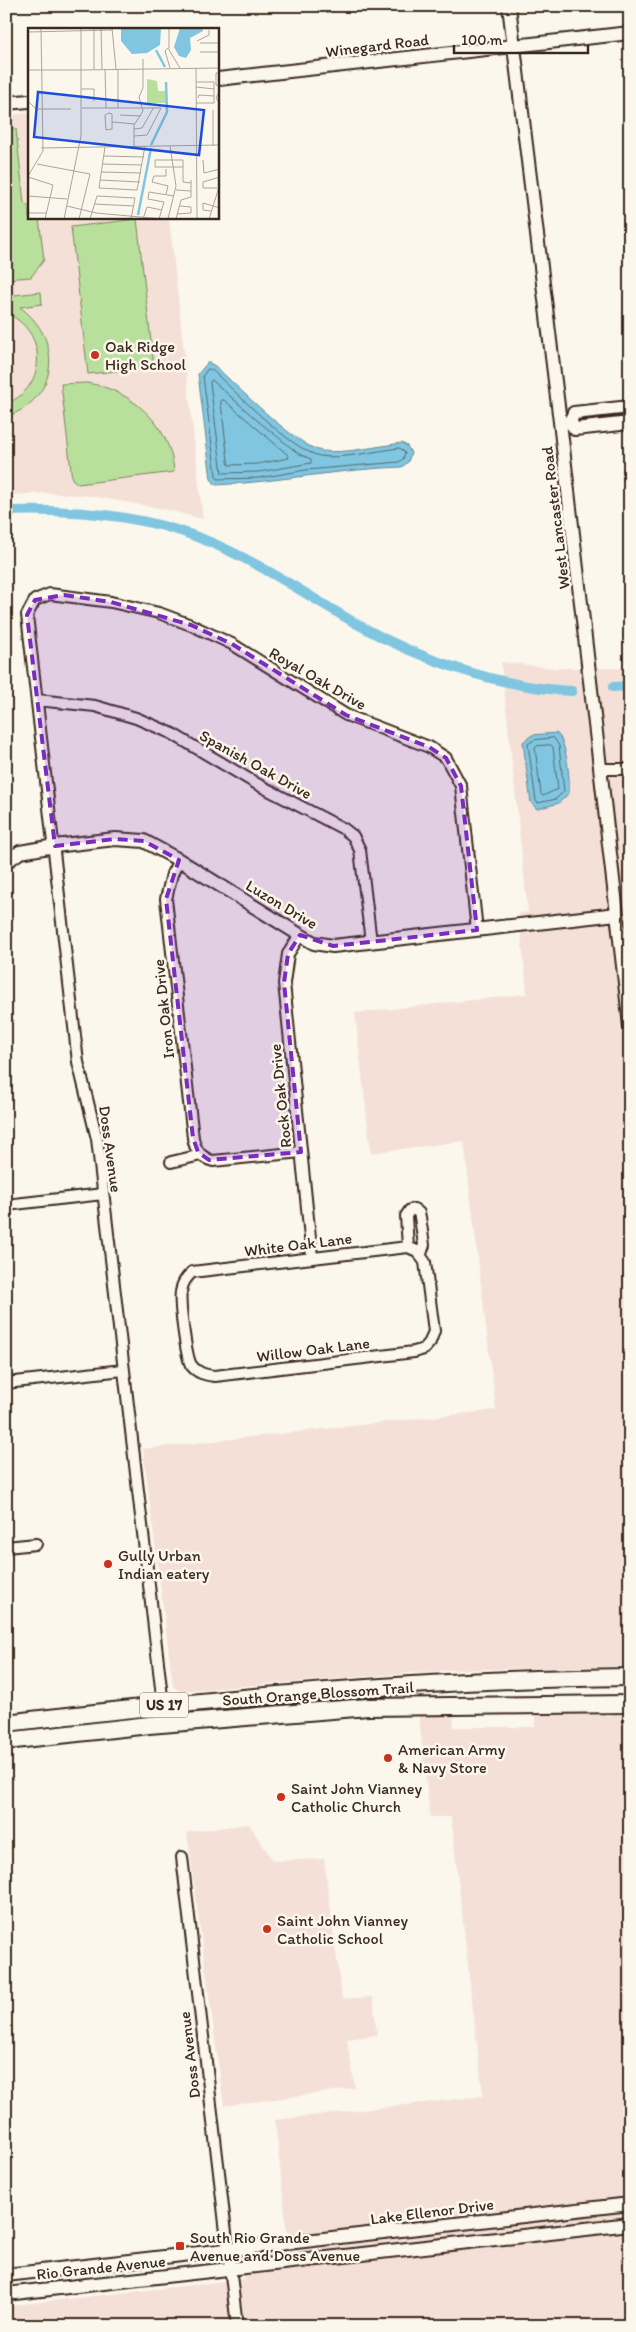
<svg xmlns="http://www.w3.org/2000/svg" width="636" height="2332" viewBox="0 0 636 2332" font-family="Itim,sans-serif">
	<rect width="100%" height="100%" fill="#fbf7ec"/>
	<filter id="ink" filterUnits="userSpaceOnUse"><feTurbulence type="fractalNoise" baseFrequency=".02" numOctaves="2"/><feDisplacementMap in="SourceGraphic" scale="10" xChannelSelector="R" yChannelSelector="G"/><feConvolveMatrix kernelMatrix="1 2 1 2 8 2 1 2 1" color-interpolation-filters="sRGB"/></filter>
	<g filter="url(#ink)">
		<!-- built -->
		<path fill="#f4e0d7" d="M29,113v105h140l34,301 -39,-10 -73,-13 -40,-3 -45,2v-380z
			M501,662l53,6h76v998l-178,4 -273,21 -6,-5 -30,-237 353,-39 -32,-269 -93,12 -16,-140 172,-19 -8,-81 9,-1z
			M536,1715h94v611h-624v-20l238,-27 -4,-39 47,-6 -12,-114 208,-24 -32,-279h-21l-11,-101h35l-1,11h82z
			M249,1824l24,37 51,-2 18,140 31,-2 4,38 -30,4 8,49 -131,18 -37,-274z"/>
		<!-- green -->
		<path fill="#b8e09c" stroke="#7a855d" d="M6,126l10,3 8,74 5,4v11h10l5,42 -13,17 -25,2z
			M137,219l17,148 -66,7 -17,-147z
			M41,292l1,12 -22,3c43,32 40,91 -14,110v-13c42,-17 42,-73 0,-91v-17z
			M87,383c45,7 84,42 87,89l-96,12 -6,-5 -11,-95z"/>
		<!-- water -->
		<path fill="#80c6e1" stroke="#648893" d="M208,362l7,4c21,19 82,81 107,85 23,3 56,-5 80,-8l5,3 4,7 -3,9 -6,5c-63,2 -124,15 -186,18l-5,-6 -13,-105z
			M556,733c11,7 14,47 13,60l-10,10 -22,6 -6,-6 -8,-61 9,-7z"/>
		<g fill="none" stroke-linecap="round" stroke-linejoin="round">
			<!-- shore -->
			<path stroke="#57686c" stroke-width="1" d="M208,369l4,1c24,22 79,80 108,86 20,4 59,-6 80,-8l5,5 -2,6 -4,3 -93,8 -47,8 -41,1 -2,-3 -13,-100z
				M212,380l46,41 41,33 12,5v4l-52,9 -37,1 -12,-90z
				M221,400h3l64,55 1,3 -31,6 -29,1z
				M554,738l5,8 5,45 -8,8 -18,4 -2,-2 -8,-57 6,-4z
				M551,745l2,2 5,42 -15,7 -2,-2 -6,-46 2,-2z"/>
			<!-- canal -->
			<path stroke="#80c6e1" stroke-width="10" d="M6,511c65,-2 133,3 194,27 56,22 105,56 157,86 63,36 142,63 215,67
				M613,687l17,-1"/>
			<!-- minor casing -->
			<g stroke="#3b2a1e" stroke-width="14">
				<path id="minor" d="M37,700l58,6 41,12 35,15 86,51 87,45 9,7 7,14 11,92
					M600,769h30
					M179,860l-7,14 -6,25 27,239c2,12 8,20 20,23l88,-9
					M300,935l-12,19 -4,29 28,274
					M171,1162l30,-7
					M6,1205l97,-11
					M408,1247l9,4 8,11 9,69 -4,11 -6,7 -10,3 -199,24c-10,-1 -18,-3 -24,-11 -5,-9 -12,-62 -10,-73 1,-9 5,-14 11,-20z
					M408,1247l-2,-31 4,-6 4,-1 5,4 1,4 4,28 -3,9
					M6,1383l117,-13
					M6,1547l30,-3
					M163,1705l-66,-566 -19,-77 -51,-447 8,-15 15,-6 61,8 48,11 32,12 41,19 114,71 83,32 17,11 15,28 16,144
					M182,1857l55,469"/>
			</g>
			<!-- tertiary casing -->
			<g stroke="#3b2a1e" stroke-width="16">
				<path id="tertiary" d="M509,6l51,416 70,604
					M218,79l412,-46
					M6,103l23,-2
					M570,422l4,-9 56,-6
					M570,422l5,7 55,-6
					M6,862l14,-10 35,-6 60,-7 29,2 35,19 121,75 14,8 19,3 284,-32
					M6,2275l624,-71
					M6,2294l624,-70"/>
			</g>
			<!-- primary casing -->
			<g stroke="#3b2a1e" stroke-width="20">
				<path id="primary" d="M6,1723c207,-24 415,-44 624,-46
					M6,1741l143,-16 219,-18 262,-3"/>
			</g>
			<!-- minor -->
			<use href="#minor" stroke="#fbf7ec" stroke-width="10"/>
			<!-- tertiary -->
			<use href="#tertiary" stroke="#fbf7ec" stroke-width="12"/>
			<!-- primary -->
			<use href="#primary" stroke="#fbf7ec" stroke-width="16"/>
		</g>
	</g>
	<!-- marked area -->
	<path fill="#7b2cbf" fill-opacity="0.2" stroke="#7b2cbf" stroke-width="4" stroke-dasharray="10 6" stroke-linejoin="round" d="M64,595l47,7 80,23 41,19 114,71 83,32 17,11 15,28 16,144 -144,16 -33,-11 -12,19 -4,29 17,169 -92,8 -11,-8 -5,-14 -27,-239 13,-39 -35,-19 -29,-2 -60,7 -28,-231 8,-15z"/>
	<!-- markers -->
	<g fill="#c8321e" stroke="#fbf7ec" stroke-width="2">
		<circle cx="95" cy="355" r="5"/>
		<circle cx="108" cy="1564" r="5"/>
		<circle cx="388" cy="1758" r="5"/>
		<circle cx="281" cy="1797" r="5"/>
		<circle cx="267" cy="1929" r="5"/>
		<rect x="175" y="2241" width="10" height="10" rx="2.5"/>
	</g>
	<g text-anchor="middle" stroke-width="5" stroke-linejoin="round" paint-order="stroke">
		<!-- shield labels -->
		<rect fill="#fbf7ec" stroke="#75685c" stroke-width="1" x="140" y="1692.5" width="48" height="25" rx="4"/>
		<g font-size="15" font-weight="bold" fill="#3b2a1e">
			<text x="164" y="1710">US 17</text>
		</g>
		<!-- street labels -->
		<g font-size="16" fill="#3b2a1e" stroke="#fbf7ec">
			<text transform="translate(377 45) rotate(-7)" y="6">Winegard Road</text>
			<text transform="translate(555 518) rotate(-97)" y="6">West Lancaster Road</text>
			<text transform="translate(318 678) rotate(30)" y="6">Royal Oak Drive</text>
			<text transform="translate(256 764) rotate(29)" y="6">Spanish Oak Drive</text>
			<text transform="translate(282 904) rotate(31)" y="6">Luzon Drive</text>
			<text transform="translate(163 1009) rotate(-96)" y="6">Iron Oak Drive</text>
			<text transform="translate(280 1096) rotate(-96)" y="6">Rock Oak Drive</text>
			<text transform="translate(111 1149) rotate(82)" y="6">Doss Avenue</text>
			<text transform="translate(298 1244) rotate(-7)" y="6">White Oak Lane</text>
			<text transform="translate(313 1349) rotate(-7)" y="6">Willow Oak Lane</text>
			<text transform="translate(318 1693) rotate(-4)" y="6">South Orange Blossom Trail</text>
			<text transform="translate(189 2055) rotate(-97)" y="6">Doss Avenue</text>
			<text transform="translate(432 2211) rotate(-7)" y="6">Lake Ellenor Drive</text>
			<text transform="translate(101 2267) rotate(-6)" y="6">Rio Grande Avenue</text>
		</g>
		<!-- poi labels -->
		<g font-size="16" fill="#3b2a1e" stroke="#fbf7ec" text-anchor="start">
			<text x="105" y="352">Oak Ridge<tspan x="105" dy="18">High School</tspan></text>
			<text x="118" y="1561">Gully Urban<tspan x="118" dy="18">Indian eatery</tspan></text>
			<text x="398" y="1755">American Army<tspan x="398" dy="18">&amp; Navy Store</tspan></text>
			<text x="291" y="1794">Saint John Vianney<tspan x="291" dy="18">Catholic Church</tspan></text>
			<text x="277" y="1926">Saint John Vianney<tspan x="277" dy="18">Catholic School</tspan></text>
			<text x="190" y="2243">South Rio Grande<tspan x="190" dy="18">Avenue and Doss Avenue</tspan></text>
		</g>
	</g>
	<!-- overview -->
	<g transform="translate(28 28)">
		<rect width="191" height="191" fill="#fbf7ec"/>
		<path d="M119,51l10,2 1,10h7l1,12h-19z" fill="#b8e09c"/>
		<path d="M93,0h40l-1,17 -13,8 -15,1 -11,-13zM152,0h22l1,3 -13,7 1,12 -5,8 -7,-2 -5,-9z" fill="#80c6e1"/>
		<path fill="none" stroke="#80c6e1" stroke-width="2.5" d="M128,22l9,17M123,117l16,-33 -1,-30M110,187l13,-67"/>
		<path fill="none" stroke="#aea59a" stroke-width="1" d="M66,0v41M73,0l1,41M84,0l4,41M141,0v22l11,18M0,4l84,-2M169,13l12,-6v-5M172,15h20M140,20l-3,3 5,17M172,24h20M168,40l1,151M77,41l1,39M90,41v39M0,42h52M52,42l140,-2M192,45h-4v12l4,1M168,54h18v21h-18M168,59l18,2M54,61h12v12M192,62l-4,8 4,6M170,70l1,-3 15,1M0,73l8,8h35M54,80h79l-14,27 -13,1M185,82v36M81,85l3,1v15l-6,1 -1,-15zM92,87l21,1M84,94l23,2M106,101l8,-1 12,-21M106,118v-21l9,-14 -4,-14 4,-9v-29M77,119l-6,41 38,2 8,-44M13,120l179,-3M76,128l40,1M175,132l1,13 16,-4M9,136l53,10 -11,45M74,136l40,1M155,139h-28v-7h28v22l8,1M73,144l40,1M0,148l15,-25 -2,-123M0,149l25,8 -8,34M72,152l40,2M189,160h-14v-6l17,-5M148,162l15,1M138,166l2,-8 -16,-4 2,-6h12v-7M0,168l39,3M66,176l40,2M39,178l29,7 66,6M183,183l-8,-1v-7l17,5M0,185h18M149,186l14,-1v-6l-11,-1M36,191l17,-83v-108M62,191l7,-23 38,2 -4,21M115,191l4,-12 15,3M131,191l5,-17 -16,-3 1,-7 25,4M140,191l8,-33 -6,-40M148,191l5,-19 10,-3v-17M181,191l11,-35"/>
		<path fill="#1d4ed8" fill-opacity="0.15" stroke="#1d4ed8" stroke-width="2.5" d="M10,64l166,18 -5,45 -165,-18z"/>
		<rect width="191" height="191" fill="none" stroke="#3b2a1e" stroke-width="2.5"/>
	</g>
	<!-- margin -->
	<rect width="636" height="2332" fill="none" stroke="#fbf7ec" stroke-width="25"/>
	<rect x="12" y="12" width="611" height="2307" fill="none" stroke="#3b2a1e" stroke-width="2" filter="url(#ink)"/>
	<!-- scale -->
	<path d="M454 45v8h134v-8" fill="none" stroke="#3b2a1e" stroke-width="2.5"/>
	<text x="461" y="45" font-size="15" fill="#3b2a1e" stroke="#fbf7ec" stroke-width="4" paint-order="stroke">100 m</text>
</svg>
